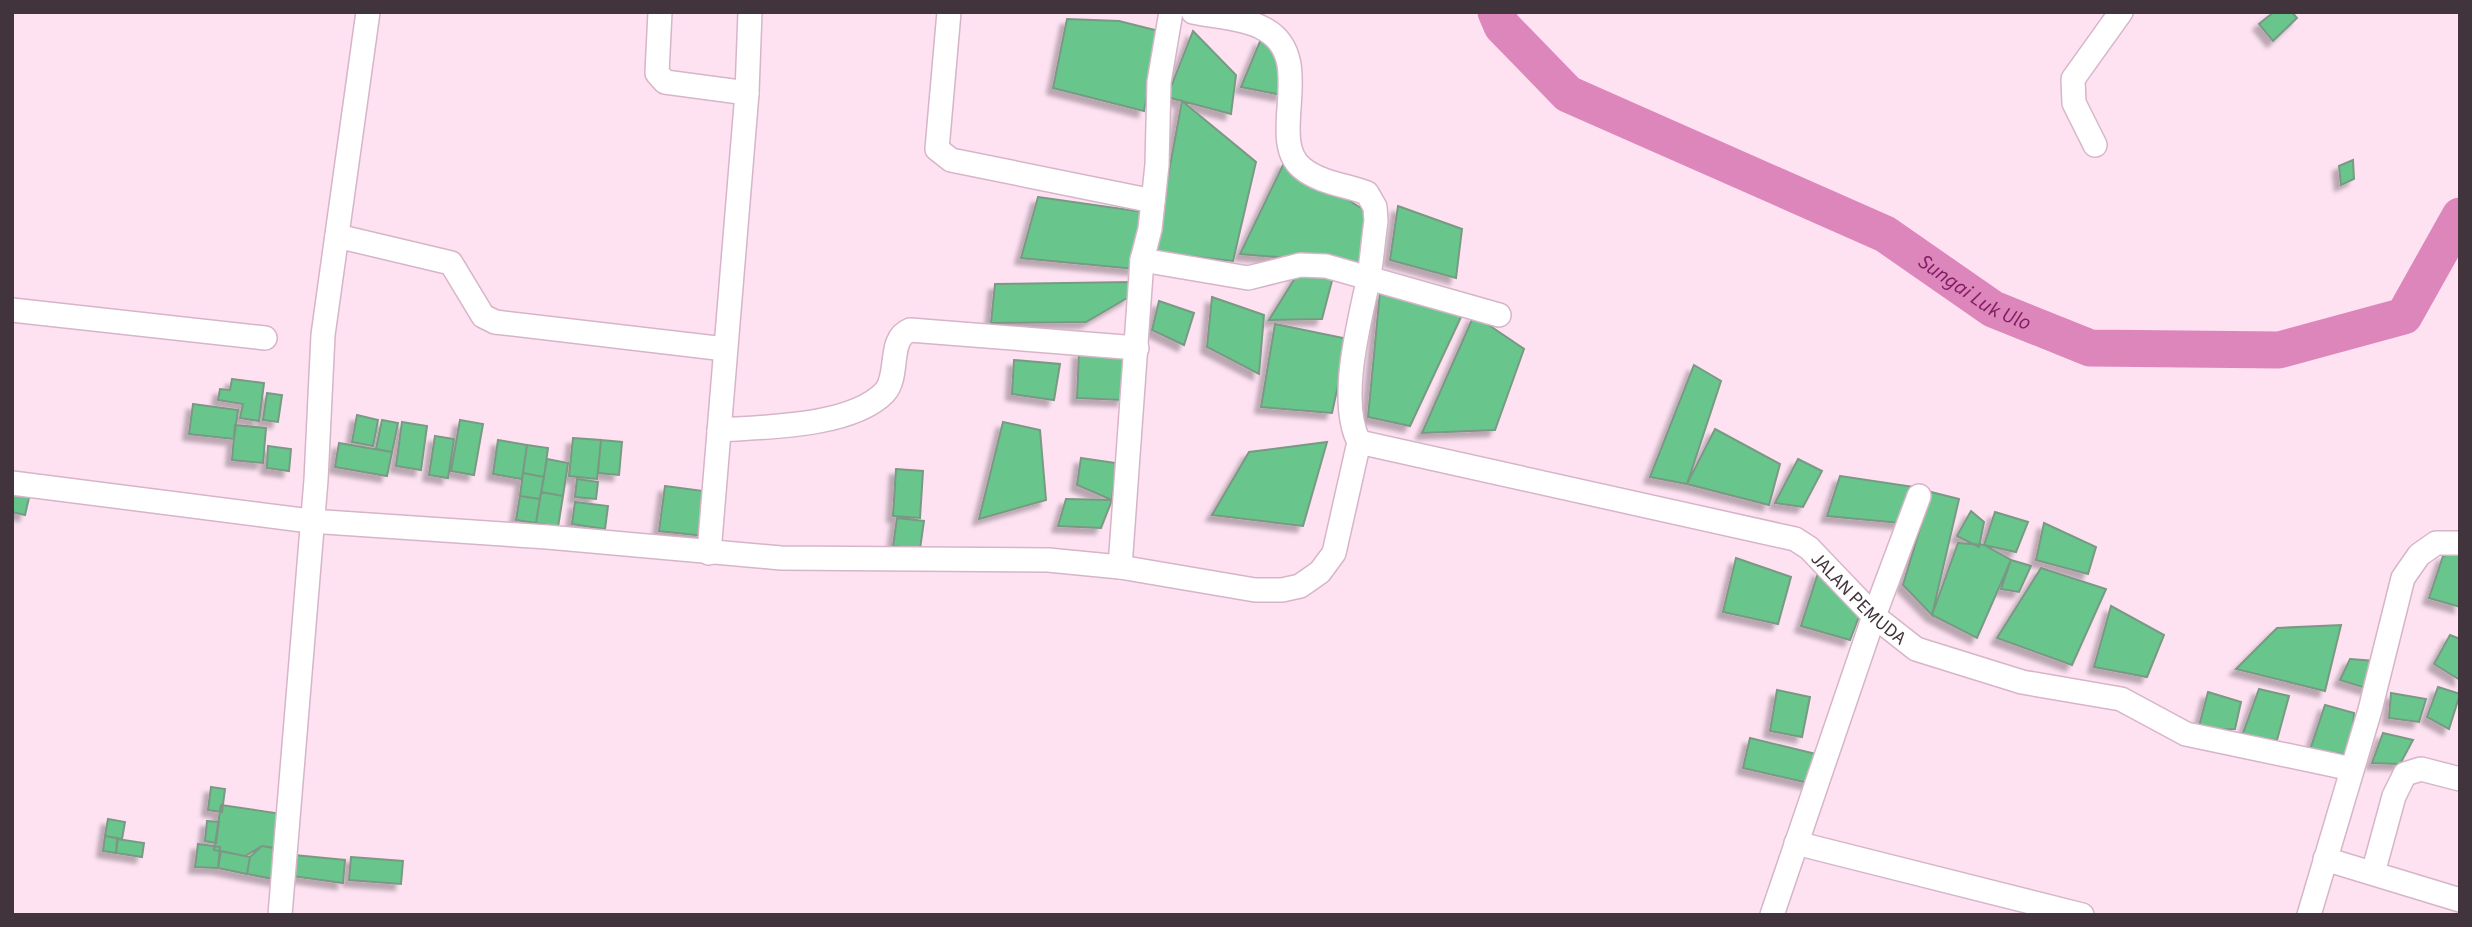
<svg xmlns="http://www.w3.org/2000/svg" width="2472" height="927" viewBox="0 0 2472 927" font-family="'Source Sans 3',sans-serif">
	<defs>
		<filter id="shadow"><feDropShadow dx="-6" dy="6" stdDeviation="2" flood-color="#0004"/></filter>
	</defs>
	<rect width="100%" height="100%" fill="#fee2f2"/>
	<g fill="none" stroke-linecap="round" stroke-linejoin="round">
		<!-- river -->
		<path stroke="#dd86bb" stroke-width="37" id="s1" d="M1496,12l6,14 66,68 317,140 108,75 97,39 189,2 125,-34 56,-100"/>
	</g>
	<!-- building -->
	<path fill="#67c68d" stroke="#7a9984" stroke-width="2" filter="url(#shadow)" d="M2274,12h18l5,6 -24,23 -14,-17z
		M1067,19l52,2 40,10 -15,80 -91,-23z
		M1193,31l43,44 -5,39 -64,-17z
		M1261,39l27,28 -6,28 -41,-8z
		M1182,101l74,61 -23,99 -79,-9z
		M2353,160l1,19 -13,6 -2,-19z
		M1285,161l84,52 -7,51 -122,-10z
		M1038,197l106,15 -9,57 -114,-11z
		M1398,206l64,23 -6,49 -66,-18z
		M1300,270l34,3 -12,46 -53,1z
		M1131,282l-2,15 -43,25 -95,1 4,-39z
		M1380,292l82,23 -52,111 -42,-9z
		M1212,297l52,18 -5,59 -52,-27z
		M1159,301l35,12 -10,32 -32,-15z
		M1474,315l50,34 -29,81 -73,3z
		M1275,324l73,15 -16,74 -71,-6z
		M1079,352l51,4 -7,44 -46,-2z
		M1014,360l46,4 -6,36 -42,-6z
		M1694,365l27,16 -34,103 -37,-7z
		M232,379l32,4 -5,38 -19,-3 3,-14 -25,-4 2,-11 10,1z
		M267,393l15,2 -4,27 -15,-2z
		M193,404l45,6 -4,29 -45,-5z
		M357,415l21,5 -5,26 -21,-4z
		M382,420l16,3 -6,29 -16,-3z
		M460,420l23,4 -9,51 -23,-4z
		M402,422l25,4 -6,44 -25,-4z
		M1003,422l37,8 6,70 -67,19z
		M235,425l31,3 -3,35 -31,-3z
		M1715,429l65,35 -11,41 -82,-21z
		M435,436l19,3 -6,39 -19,-3z
		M573,438l28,2 -4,39 -28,-3z
		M498,440l29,5 -5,34 -29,-5z
		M601,440l21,2 -3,33 -21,-2z
		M1327,442l-24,84 -91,-11 37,-63z
		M339,443l53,9 -5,24 -52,-9z
		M527,445l21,3 -4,29 -21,-4z
		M268,446l23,3 -2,22 -22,-3z
		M1081,458l35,5 -4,37 -35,-15z
		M547,459l21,4 -5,33 -22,-4z
		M1798,459l24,12 -19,36 -28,-4z
		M896,469l27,2 -3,47 -27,-2z
		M523,473l21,4 -4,22 -20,-3z
		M1840,476l74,11 -14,36 -73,-7z
		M577,479l21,3 -2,17 -21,-2z
		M12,484l19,5 -6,26 -13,-3z
		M665,486l46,6 -6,44 -46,-5z
		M541,492l22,4 -5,31 -22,-4z
		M1931,492l28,7 -27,116 -29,-30z
		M520,496l20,3 -4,24 -20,-3z
		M1066,499l46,1 -11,28 -43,-2z
		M575,502l33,4 -3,23 -33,-5z
		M1971,511l13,11 -5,25 -22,-11z
		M1995,512l33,10 -12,30 -32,-7z
		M897,518l27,3 -4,28 -27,-3z
		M2044,523l52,24 -8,27 -52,-14z
		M1958,543l26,2 27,15 -34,78 -45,-23z
		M2460,552v55l-31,-9 14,-42z
		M1736,558l55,19 -13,47 -55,-12z
		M2011,560l20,6 -12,26 -18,-3z
		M2041,568l65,21 -34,76 -75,-27z
		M1819,570l41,44 -10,26 -49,-14z
		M2111,606l53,29 -17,42 -53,-10z
		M2341,625l-16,66 -89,-22 41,-41z
		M2450,635l10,4v41l-26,-16z
		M2350,659l25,2 -6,28 -29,-9z
		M2438,687l22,7 -11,35 -22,-12z
		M2259,689l30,7 -12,44 -35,-4z
		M1777,690l33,7 -8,40 -32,-6z
		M2208,692l33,10 -6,27 -37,1z
		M2391,693l35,6 -7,23 -30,-4z
		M2325,705l29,8 -3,42 -41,-5z
		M2383,733l30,7 -13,24 -28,-1z
		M1750,738l70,17 -7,29 -70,-16z
		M211,787l14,2 -3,23 -14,-2z
		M221,805l61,9 -6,34 -14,-2 -17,10 -31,-6z
		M108,819l17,3 -3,17 -17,-3z
		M207,821l12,1 -3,21 -11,-2z
		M105,836l13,2 -2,15 -13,-2z
		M117,839l27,4 -2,14 -26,-4z
		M198,844l22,3 -2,21 -23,-1z
		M262,846l22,4 -5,30 -32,-6 3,-17z
		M221,851l29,6 -3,17 -29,-6z
		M294,855l51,5 -2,23 -51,-7z
		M351,857l52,4 -2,23 -52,-4z"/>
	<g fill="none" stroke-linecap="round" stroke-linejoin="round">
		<!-- minor casing -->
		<g stroke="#d6b5c8" stroke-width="26">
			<g id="minor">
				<path d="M660,12l-3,61 8,9 82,11"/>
				<path d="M949,12l-12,137 14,11 202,41"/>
				<path d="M2095,145l-21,-42 -1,-24 48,-67"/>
				<path d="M337,236l114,27 32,53 12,6 230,27"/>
				<path d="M1142,260l106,18 52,-13 26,1 173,49"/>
				<path d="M12,310l253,28"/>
				<path d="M719,430c45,-3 133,-3 166,-38 15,-17 2,-53 25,-62l227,18"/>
				<path id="s2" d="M1359,442l436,97 14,9 65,68 42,33 106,33 99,17 65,35 166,35"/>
				<path d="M12,483l298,38 237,16 234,21 267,2 72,7 135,23h27l18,-4 20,-14 14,-19 25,-111c-21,-41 0,-118 9,-161 4,-20 5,-40 8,-60l-1,-14 -8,-14c-21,-8 -47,-10 -65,-25 -36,-29 15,-108 -36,-138 -20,-12 -50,-13 -73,-18"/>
				<path d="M709,553l38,-460 3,-81"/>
				<path d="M1120,567l22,-307 8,-31 7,-64 2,-83 12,-70"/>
				<path d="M1796,843l286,72"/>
				<path d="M2325,859l135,41"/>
				<path d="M2373,873l21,-77 11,-22 16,-5 39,10"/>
				<path d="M280,915l36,-435 7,-145 45,-323"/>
				<path d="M1772,915l102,-299 45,-120"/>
				<path d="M2309,915l61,-205 33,-132 16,-23 17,-12h24"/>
			</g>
		</g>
		<!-- minor -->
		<use href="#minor" stroke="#fff" stroke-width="23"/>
	</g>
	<g text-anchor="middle" stroke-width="5" stroke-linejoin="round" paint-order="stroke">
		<!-- street labels -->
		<g font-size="19" fill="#42343c" stroke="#fee2f2">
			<text dy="7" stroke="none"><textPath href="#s2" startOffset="534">JALAN PEMUDA</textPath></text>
		</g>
		<!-- water labels -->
		<g font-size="21" font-style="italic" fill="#821c63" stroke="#fee2f2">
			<text dy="7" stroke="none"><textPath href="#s1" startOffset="564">Sungai Luk Ulo</textPath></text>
		</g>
	</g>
	<!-- border -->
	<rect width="2472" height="927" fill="none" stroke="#42343c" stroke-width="28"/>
</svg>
